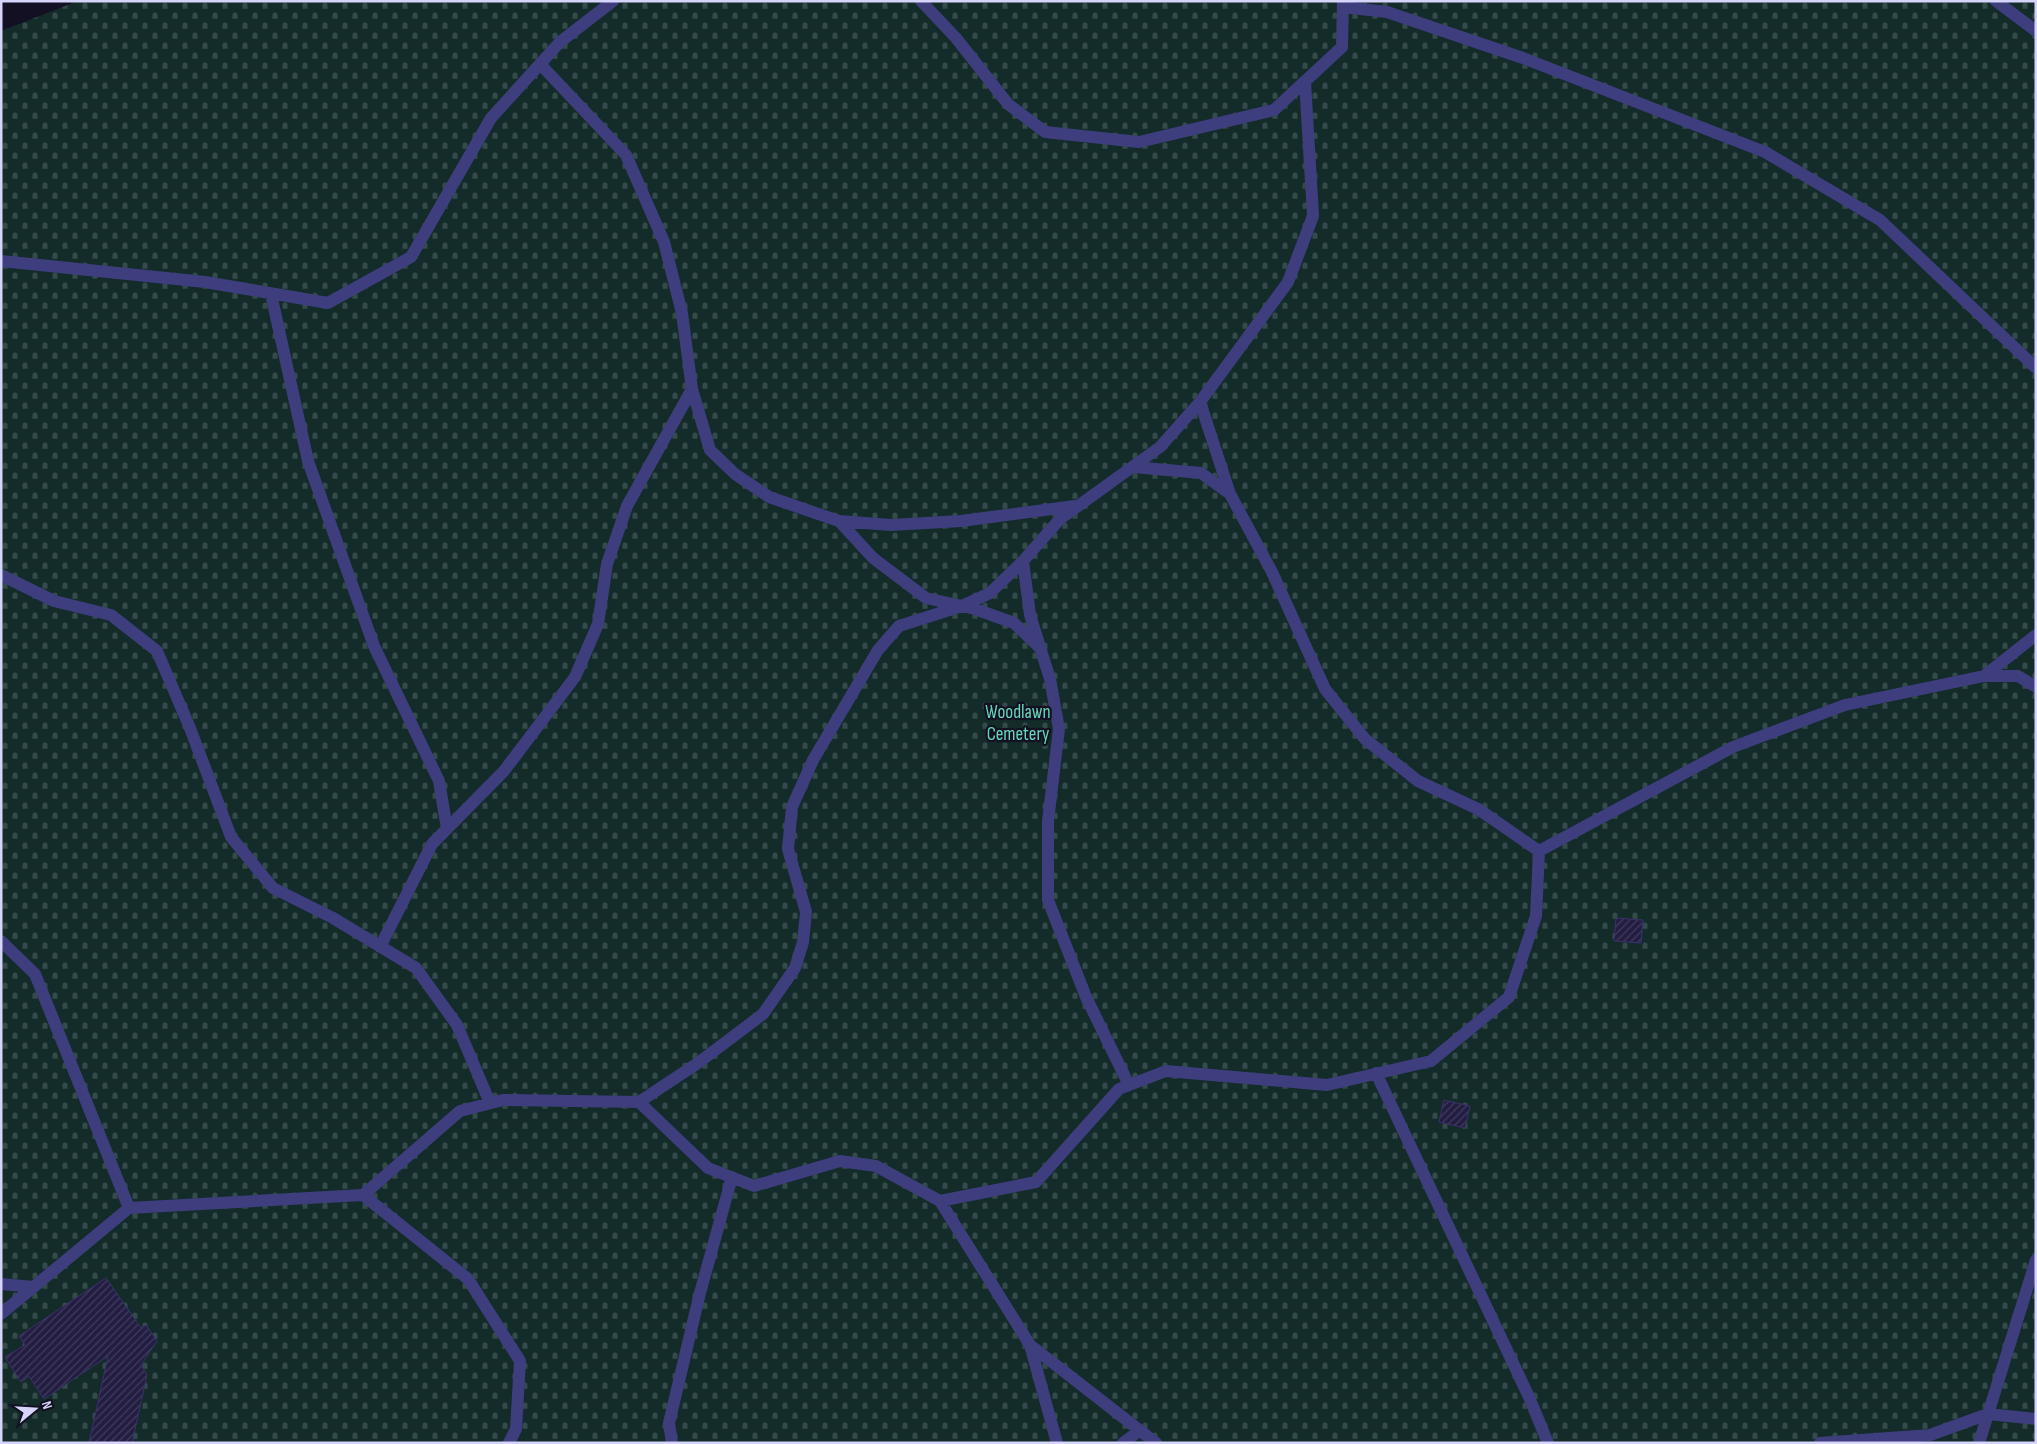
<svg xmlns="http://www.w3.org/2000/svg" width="2037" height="1444" viewBox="0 0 2037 1444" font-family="'Sofia Sans Condensed',sans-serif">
	<defs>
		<pattern id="cemetery-stones" width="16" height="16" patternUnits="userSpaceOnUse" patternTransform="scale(1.25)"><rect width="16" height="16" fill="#132c2a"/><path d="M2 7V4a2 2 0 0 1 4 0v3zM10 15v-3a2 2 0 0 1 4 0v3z" fill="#354a4a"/></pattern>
		<pattern id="building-hatch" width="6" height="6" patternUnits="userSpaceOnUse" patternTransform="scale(1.25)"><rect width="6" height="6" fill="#231d42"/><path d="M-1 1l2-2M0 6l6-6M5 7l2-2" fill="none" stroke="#423d5e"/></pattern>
	</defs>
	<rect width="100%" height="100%" fill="#121022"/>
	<!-- cemetery -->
	<path fill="url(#cemetery-stones)" d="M78,1h1958v1442h-2035v-1412z"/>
	<!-- building -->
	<path fill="url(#building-hatch)" stroke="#3a316c" d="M1616,918l27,2 -2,23 -27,-2z
		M1444,1100l26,6 -5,22 -26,-6z
		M106,1278l35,50 5,-3 11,16 -16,24 6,10 -15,68h-43l19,-87 -64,43 -15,-23 -8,6 -16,-25 20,-12 -6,-9z"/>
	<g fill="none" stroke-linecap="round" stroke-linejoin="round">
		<!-- service -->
		<path stroke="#3e3e7e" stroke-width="12" d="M921,1l35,37 52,66 37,28 94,10 135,-32 68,-63 1,-46
			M1996,1l40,30
			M1343,7l44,5 136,46 242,94 115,68 156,148
			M1,261l204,21 123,21 83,-46 80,-139 69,-76 53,-41
			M271,294l37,167 66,185 65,135 8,48
			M692,389l18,61 25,24 34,23 70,24 52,4 70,-4 114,-15
			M1200,402l30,92
			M1133,467l68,6 29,21 42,78 53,117 40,50 53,42 60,28 61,42
			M839,521l34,37 53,40 49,11 39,14 25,24
			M1,575l53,26 57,14 46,36 33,77 41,109 42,51 60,30 83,50 41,57 33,78
			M1984,676l52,-41
			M1,941l34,33 94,234
			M380,947l52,-103 72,-73 71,-94 23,-53 9,-60 20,-58 65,-117 -10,-76 -18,-71 -38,-87 -86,-91
			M1376,1073l153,324 19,46
			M1129,1085l-43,-88 -38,-97v-79l11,-92 -9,-50 -20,-64 -7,-54 37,-42 100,-72 40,-45 88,-120 25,-66 -8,-135
			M639,1102l59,-39 65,-49 32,-46 8,-26 3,-30 -18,-63 4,-42 21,-47 65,-110 21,-24 63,-20 28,-13 33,-32
			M363,1195l105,84 52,82 -4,68 -7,14
			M940,1201l90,144 126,98
			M1,1284l33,3
			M1,1314l128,-106 234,-13 97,-84 43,-11 136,2 69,66 46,18 86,-25 36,5 64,35 96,-19 83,-93 47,-18 161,14 104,-24 78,-64 27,-81 3,-65 194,-104 112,-42 139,-29h34l18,11
			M1030,1345l27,98
			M672,1443l-3,-20 31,-130 32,-116
			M1123,1443l16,-12
			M1820,1443l110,-8 58,-21 48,-154
			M1979,1443l9,-29 48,5"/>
	</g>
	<g text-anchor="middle" stroke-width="4.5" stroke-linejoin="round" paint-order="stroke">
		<!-- park labels -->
		<g font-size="19" fill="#65d7b6" stroke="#121022">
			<text x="1018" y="718">Woodlawn<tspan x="1018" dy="22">Cemetery</tspan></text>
		</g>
	</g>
	<!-- border -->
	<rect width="2037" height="1444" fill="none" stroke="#d7d4fc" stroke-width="5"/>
	<!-- north arrow -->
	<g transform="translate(35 1409) rotate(72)" stroke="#121022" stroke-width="4" paint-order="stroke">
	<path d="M0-4L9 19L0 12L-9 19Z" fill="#d7d4fc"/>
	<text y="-8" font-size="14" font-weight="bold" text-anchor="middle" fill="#d7d4fc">N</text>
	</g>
</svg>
